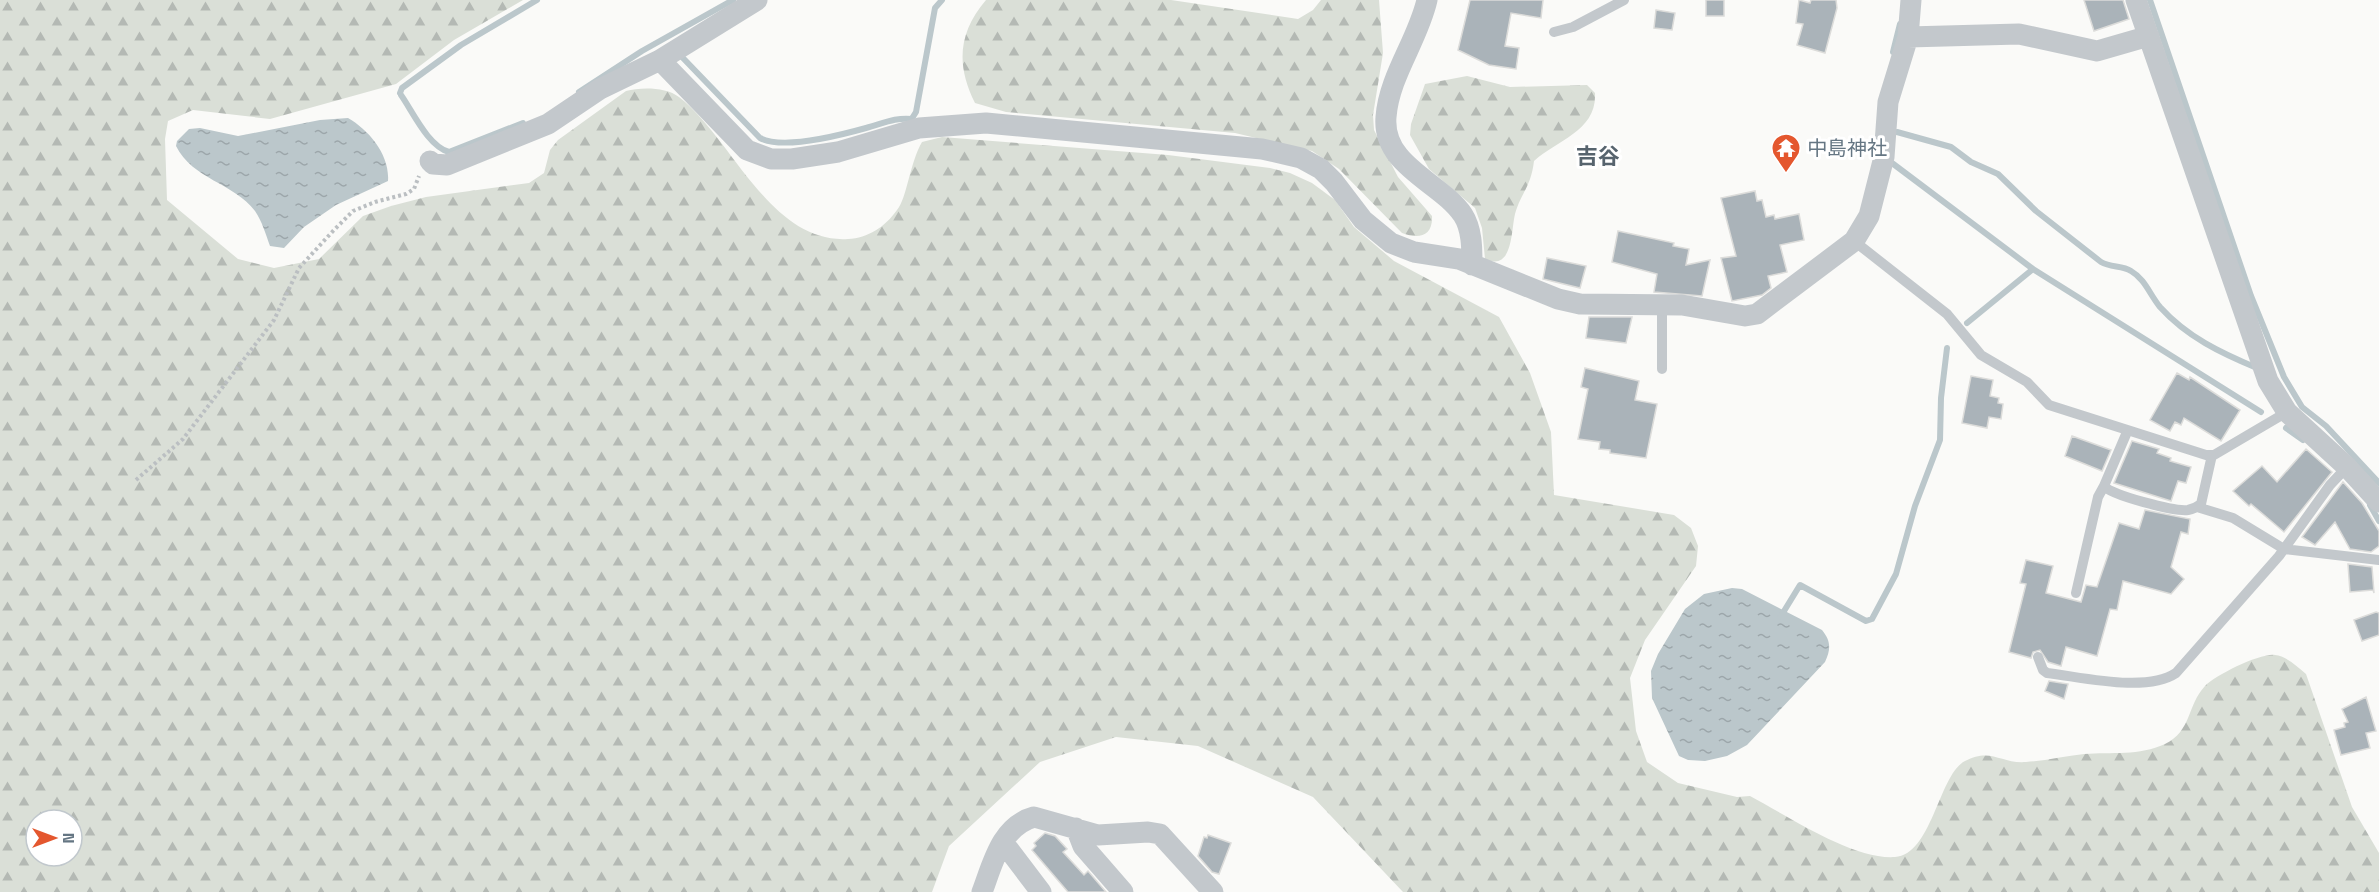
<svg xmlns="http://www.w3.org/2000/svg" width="2379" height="892" viewBox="0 0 2379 892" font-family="'Space Grotesk','Noto Sans JP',sans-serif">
	<defs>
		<pattern id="forest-firs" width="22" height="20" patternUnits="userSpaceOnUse" patternTransform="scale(1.5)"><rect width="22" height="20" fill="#dadfd7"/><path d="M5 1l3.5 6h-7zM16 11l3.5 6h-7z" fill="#b4b9b4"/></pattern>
		<pattern id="water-ripples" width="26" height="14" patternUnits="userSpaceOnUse" patternTransform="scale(1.5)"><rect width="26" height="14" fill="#bbc7cb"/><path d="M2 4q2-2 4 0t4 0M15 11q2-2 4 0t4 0" fill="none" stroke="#9ca6aa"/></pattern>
	</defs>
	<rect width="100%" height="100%" fill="#fafaf8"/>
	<!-- forest -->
	<path fill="url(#forest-firs)" fill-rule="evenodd" d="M0,0h523l-69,40 -58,44 -126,35 -77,-9 -25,11 -3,18 2,61 71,59 36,9 45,-9 44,-43 28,-10 35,-9 103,-14 15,-10 6,-23 8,-10 68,-49c15,-4 40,-4 53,6 53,41 91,147 169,142 20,-1 37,-12 49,-29 10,-12 13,-48 25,-68l20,-5 226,18 102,13 20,5 22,10 23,17 19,27 40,34 105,56 31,56 21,59 3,63 120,20 17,13 7,18 -2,20 -51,74 -15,38 6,53 11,31 31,21 59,14 13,-1c38,20 103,64 145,61 37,-2 44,-83 70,-96 26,-14 36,3 61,1 19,-1 39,-6 58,-8 28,-2 55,2 81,-10 27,-13 22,-39 40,-58 11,-11 55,-33 70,-31 11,1 22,11 31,19l46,133 27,46v39h-976l-90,-95 -115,-51 -82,-9 -76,25 -91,84 -17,46h-932zM36,820h36v36h-36z
		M986,0h185l127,19 15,-9 8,-10h58l4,53 -10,62 1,15 24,47 34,39c1,21 -14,23 -30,17l-63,-64 -27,-18 -77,-18 -229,-21 -31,-9c-19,-38 -17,-70 11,-103z
		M1467,76l43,11 77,-2 8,8c2,38 -38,47 -61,68 -3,26 -13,32 -19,53 -4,17 -2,58 -30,45l-3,-31 -7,-20 -46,-39 -19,-34 1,-11 14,-40z"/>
	<!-- water -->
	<path fill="url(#water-ripples)" d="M348,118c21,12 42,37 40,63l-52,24 -32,22 -20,21 -14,-2c-4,-11 -8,-25 -15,-35 -21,-28 -63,-32 -79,-65l1,-5 12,-12 11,-1 38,8 82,-16z
		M1732,588l10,1 80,41c9,11 9,19 3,32l-78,83 -20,11 -22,5 -17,-1 -9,-4 -27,-58 -1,-27 7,-17 27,-45 19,-15z"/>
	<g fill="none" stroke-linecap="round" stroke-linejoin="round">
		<!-- stream -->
		<path stroke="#bbc7cb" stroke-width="6" d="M2150,0l101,296 33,81 18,30 24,19 53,57
			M1893,52l7,-28
			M682,57l78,81c23,12 81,-3 106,-10 16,-4 29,-11 46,-9
			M579,92l63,-41 91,-51
			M400,93l2,-5 59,-43 76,-45
			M401,95c12,17 27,51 48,57l74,-29
			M911,120l5,-8 19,-104 7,-8
			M1897,132l54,15 20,15 27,12 38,37 65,51c10,6 21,3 30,9 14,8 19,24 29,36 27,30 61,46 97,61
			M1892,163l141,106 228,143
			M1967,323l66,-54
			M2286,428l17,12
			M2370,505l9,16
			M1781,616l19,-31 66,36 6,-2 24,-45 19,-68 25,-66 1,-42 6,-50"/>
	</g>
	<!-- building -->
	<path fill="#aab3b9" stroke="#dcdcda" stroke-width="1.5" d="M1470,0h73l-2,18 -30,-5 -6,33 14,2 -3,21 -27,-4 -31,-15z
		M1706,0h18v16h-18z
		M1799,0l11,3 1,-3h25l1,8 -12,45 -28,-8 6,-21 -7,-1z
		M2084,0h39l6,19 -35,12z
		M1656,10l19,3 -3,17 -18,-2z
		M1755,191l2,10 5,-1 4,17 8,-2 1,4 24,-5 5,26 -24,5 7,27 -19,4 3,12 -9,7 -30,6 -11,-43 15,-2 -15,-58z
		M1618,231l56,12 -1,3 16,3 -3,16 24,-5 -8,36 -48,-4 3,-18 -45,-12z
		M1547,258l39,8 -6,22 -37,-9z
		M1589,317h43l-6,26 -40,-5z
		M1585,368l54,13 -4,19 22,4 -11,54 -36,-5v-3l-11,-1 1,-7 -22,-3 10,-50 -7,-2z
		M2177,373l12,7 1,-3 50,33 -19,31 -37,-23 -3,7 -6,-3 -5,9 -20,-11z
		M1971,376l22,4 -3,16 9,2 -1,5 5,1 -2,15 -12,-2 -2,11 -25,-5z
		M2072,436l39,14 -9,21 -37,-15z
		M2132,441l27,8 -2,4 14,5 -1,3 21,6 -5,16 -8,-2 -7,20 -57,-18z
		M2306,449l26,23 -48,60 -33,-28 -2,2 -16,-15 29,-25 15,16z
		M2343,482l19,21 17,28v15l-8,6 -21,-3 -15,-27 -20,23 -13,-8z
		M2145,510l45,9 -2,15 -7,-2 -10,35 13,12 -13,15 -48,-13 -6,29 -7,-1 -13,47 -31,-9 -5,19 -13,-4 -8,-12 -7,2 -2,6 -22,-6 17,-68 -6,-1 6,-23 27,6 -7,27 35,9 5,-17 11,2 22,-64 20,6z
		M2348,564l24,3 2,26 -1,-3 -23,2z
		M2376,612l3,1v22l-17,6 -8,-21z
		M2049,681l19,3 -4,15 -19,-8z
		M2366,697l10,34 -10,2 4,15 -29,7 -7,-25 11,-3 -1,-4 4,-1 -6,-13z
		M1045,833l10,3 12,13 -4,3 21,23 4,-4 18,21h-38l-36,-42 4,-4 -2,-3z
		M1208,835l23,8 -12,31 -7,-2 -14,-16 6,-19 3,1z"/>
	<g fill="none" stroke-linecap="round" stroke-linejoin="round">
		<!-- path -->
		<path stroke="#bbbfc2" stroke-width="4" stroke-dasharray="3 3" stroke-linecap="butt" d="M136,480l47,-41 91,-119 25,-52 34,-37 20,-20 22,-9 31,-8 8,-5 5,-13"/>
		<!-- lane -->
		<path stroke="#c3c8cc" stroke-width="10" d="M1554,32l19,-5 51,-27
			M1854,241l93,73 34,41 46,27 22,23 157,50h8l73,-43
			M1662,305v64
			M2127,432l-23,54c6,9 72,26 84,24 5,-1 9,-3 13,-6l11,-49
			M2197,507l36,11 51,31 95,11
			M2076,593l22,-96 6,-11
			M2038,657l5,13 4,3c35,4 99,20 129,0l103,-117 51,-71 17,-18"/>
		<!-- street -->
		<path stroke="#c3c8cc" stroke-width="21" d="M1427,0c-9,40 -38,76 -41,117 -4,49 55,65 77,98 9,14 9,33 9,50
			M2136,0l132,381 19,31 60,55 32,35
			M1908,37l111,-3 78,17 52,-15
			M660,60l87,90 24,9h21l46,-7 81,-24 67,-5 276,26 39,9 20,11 13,13 29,38 28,23 23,9 45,7 99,40 22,5 102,1 63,11 12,-2 97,-73 15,-25 15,-59 4,-55 20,-65 3,-37
			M430,161l3,3 14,1 101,-41 52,-35 60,-29 97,-60
			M1076,828l7,18 40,46
			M1003,842l38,50
			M982,892c11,-29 19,-66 52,-75l64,18 50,-3 12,2 53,58"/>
	</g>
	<!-- icons -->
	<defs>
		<g id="temple-pin" transform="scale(1.5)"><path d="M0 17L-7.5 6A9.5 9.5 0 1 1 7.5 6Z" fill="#e4572e" stroke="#fff"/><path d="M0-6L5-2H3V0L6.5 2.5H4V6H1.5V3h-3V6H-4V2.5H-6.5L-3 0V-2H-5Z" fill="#fff"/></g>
	</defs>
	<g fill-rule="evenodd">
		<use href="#temple-pin" x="1786" y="148"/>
	</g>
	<g text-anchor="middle" stroke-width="6" stroke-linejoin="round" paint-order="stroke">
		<!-- poi labels -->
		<g font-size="20" fill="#657683" stroke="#fff" text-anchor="start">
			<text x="1807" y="155">中島神社</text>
		</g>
		<!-- quarter labels -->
		<g font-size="22" font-weight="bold" fill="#57646e" stroke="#fff">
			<text x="1598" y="164">吉谷</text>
		</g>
	</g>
	<!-- north arrow -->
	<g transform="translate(54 838) rotate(90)"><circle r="28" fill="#ffffff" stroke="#c1c8cd" stroke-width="1.5"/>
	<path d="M0-4.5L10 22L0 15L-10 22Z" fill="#e4572e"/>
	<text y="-9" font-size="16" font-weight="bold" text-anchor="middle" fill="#657683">N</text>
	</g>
</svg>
